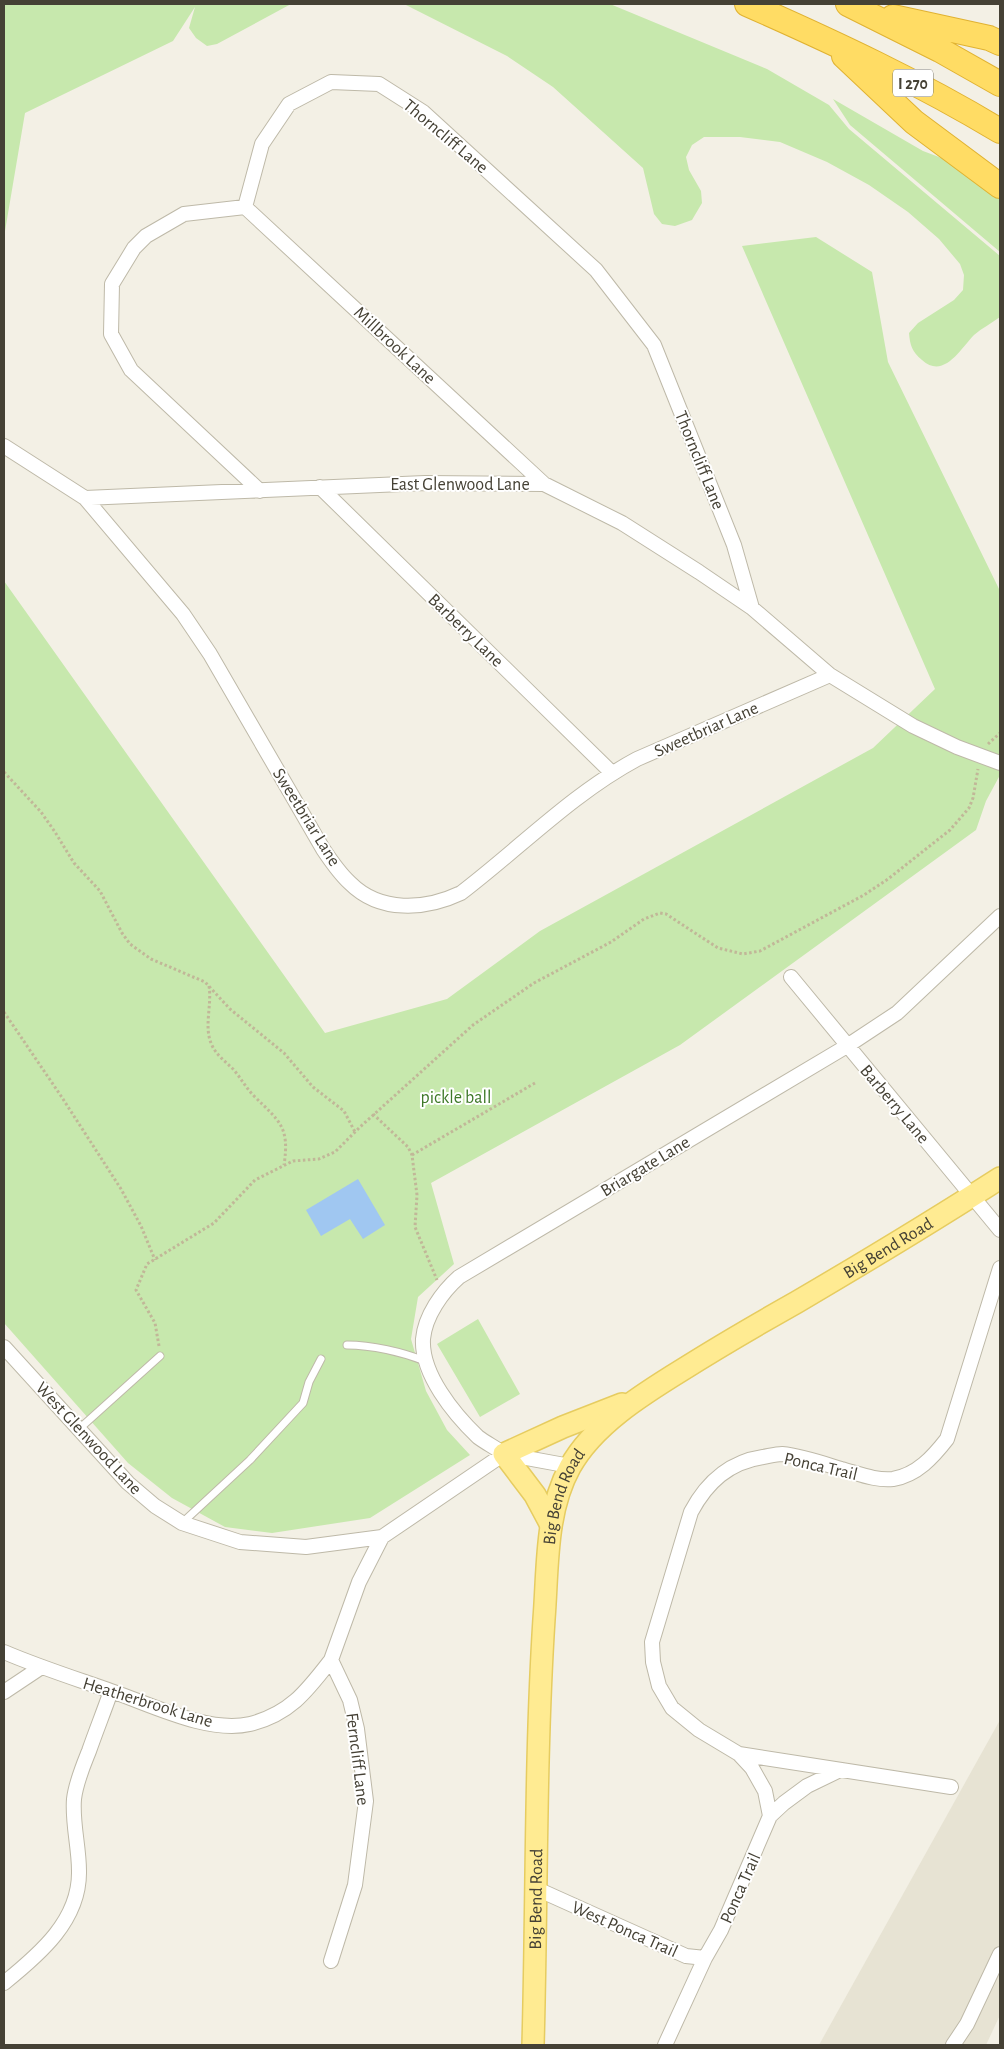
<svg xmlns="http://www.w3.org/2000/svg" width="1004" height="2049" viewBox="0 0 1004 2049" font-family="'Alegreya Sans',sans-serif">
	<rect width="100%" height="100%" fill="#f3f0e5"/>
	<!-- residential -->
	<path fill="#e7e3d3" d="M1000,1720v295l-14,30h-167z"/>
	<!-- green -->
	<path fill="#c7e8ad" d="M4,4h287l-74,40 -10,2 -11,-8 -7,-10 6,-21 -22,34 -148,72 -21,124z
		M404,4h206l157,65 62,36 20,24 151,127v61c-8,6 -18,11 -26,18 -13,13 -30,45 -52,25 -10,-8 -12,-15 -13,-27l9,-10 36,-23 9,-10 1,-15 -4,-11 -21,-25 -31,-27 -39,-27 -42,-23 -47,-20 -40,-5h-36l-12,8 -6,12 3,13 12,21 1,12 -10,17 -17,6 -13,-2 -8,-10 -11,-46 -90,-81 -46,-31z
		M833,99l90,52 77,29v72l-150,-127z
		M816,237l56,35 16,90 112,229v184l-14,26 -10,29 -296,215 -249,138 23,81 -36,33 -7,42 15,52 21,39 23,25 -100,63 -98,15 -47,-6 -53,-29 -44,-35 -124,-140v-742l321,452 122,-34 93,-68 333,-183 62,-59 -193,-443z
		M478,1319l42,75 -40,23 -43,-73z"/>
	<!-- water -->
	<path fill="#a0c7f1" d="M358,1179l27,46 -22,14 -13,-20 -29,17 -15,-26z"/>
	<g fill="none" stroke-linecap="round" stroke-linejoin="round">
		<!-- service casing -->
		<g stroke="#beb9a8" stroke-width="9">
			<path id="service" d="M347,1345c25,0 55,7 78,16
				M79,1429l81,-73
				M182,1523l68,-63 53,-57 6,-21 12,-23"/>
		</g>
		<!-- minor casing -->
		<g stroke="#beb9a8" stroke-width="16">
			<path id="minor" d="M245,207l299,277
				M4,446l81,52 340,-15 119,1 78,39 77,49 53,36 78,67 83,51 44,21 43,16
				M320,487l292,286
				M260,491l-129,-121 -20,-36 1,-50 22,-36 12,-12 38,-22 61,-7 17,-63 27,-40 42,-22 48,2 44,28 173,158 58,75 80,200 18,63
				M85,498l98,116 27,40 113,195c8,12 16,24 27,34 30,30 75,27 111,10 59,-45 111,-99 176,-134l193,-84
				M791,977l209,253
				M4,1347l124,136 27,23 27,17 58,19 66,5 76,-10 122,-83 66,12
				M504,1454c-8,-6 -18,-11 -26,-17 -24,-23 -57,-63 -55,-98 2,-23 19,-47 36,-62l388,-231 50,-33 103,-97
				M4,1652c35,15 70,26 107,39 39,13 97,43 139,33 40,-10 57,-33 81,-64
				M4,1692l36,-24
				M739,1754l-40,-24 -27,-22 -13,-22 -6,-24 -1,-20 39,-130c16,-30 38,-50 72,-55 6,-1 13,-3 19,-3 20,2 40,9 59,15 16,4 35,12 52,10 24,-4 40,-22 54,-40l53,-171
				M770,1816l14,-13 23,-17 33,-16
				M537,1889l149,67 19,2 16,-28 49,-114 -5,-25 -13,-23 -13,-14 212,33
				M331,1961l24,-76 11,-84 -9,-72 -7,-29 -19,-40 28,-78 23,-45
				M4,1983c36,-29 76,-63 75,-112 0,-25 -7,-48 -5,-72 2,-17 9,-33 15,-48 7,-20 15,-40 22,-60
				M665,2045l40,-87
				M953,2045l14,-21 33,-70"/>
		</g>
		<!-- primary casing -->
		<g stroke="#e6cc60" stroke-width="24">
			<g id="primary">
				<path d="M551,1525l-16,-30 -31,-41 59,-27 59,-23"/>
				<path id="s1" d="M533,2045c4,-142 2,-285 11,-426 4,-50 1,-107 26,-152 23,-42 73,-73 112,-97 38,-24 76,-46 115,-68 68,-40 136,-81 203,-124"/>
			</g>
		</g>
		<!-- motorway casing -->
		<g stroke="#e0b232" stroke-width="26">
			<path id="motorway" d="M747,4c86,38 172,78 253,127
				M848,4l92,46 60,34
				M893,17l96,21 11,5
				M844,56l70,66 86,64"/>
		</g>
		<!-- path -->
		<path stroke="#c1b798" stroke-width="3" stroke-dasharray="2.5 2.5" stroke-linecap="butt" d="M988,744l12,-11
			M4,772l37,40 14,20 19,31 26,28 22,42 8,11 21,15 54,23 25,27 54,44 29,34 31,24 11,21
			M209,986c3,19 -5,40 2,57 4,11 14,18 22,26 8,9 13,19 21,27 25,25 36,30 30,69
			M4,1012l57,84 60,93 20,37 14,34
			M373,1114l35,33 4,8 5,40 -2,32 22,53
			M412,1155l123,-72
			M159,1346l-4,-23 -19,-33 11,-26 67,-41 41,-43 38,-19 26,-2 16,-7 25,-25 113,-102 61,-42 77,-41 33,-23 16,-6 6,1 52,34 25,6 17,-3 104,-56 24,-16 62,-49 19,-22 4,-10 5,-29"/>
		<!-- service -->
		<use href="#service" stroke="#fff" stroke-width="7"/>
		<!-- minor -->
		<use href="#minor" stroke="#fff" stroke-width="14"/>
		<!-- primary -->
		<use href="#primary" stroke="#ffeb92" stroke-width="21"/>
		<!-- motorway -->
		<use href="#motorway" stroke="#ffdc64" stroke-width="24"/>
	</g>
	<g text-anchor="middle" stroke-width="4" stroke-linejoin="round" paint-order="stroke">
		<!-- shield labels -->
		<rect fill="#fff" stroke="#7d7a72" stroke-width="1" x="893" y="69.5" width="40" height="27" rx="4"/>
		<g font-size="16" font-weight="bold" fill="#454135">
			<text x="913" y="89">I 270</text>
		</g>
		<!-- street labels -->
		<g font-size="18" fill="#454135" stroke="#fff">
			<text transform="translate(446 136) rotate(40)" y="6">Thorncliff Lane</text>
			<text transform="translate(395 345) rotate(43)" y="6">Millbrook Lane</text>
			<text transform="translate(700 460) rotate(68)" y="6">Thorncliff Lane</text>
			<text x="460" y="490">East Glenwood Lane</text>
			<text transform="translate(466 630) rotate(44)" y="6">Barberry Lane</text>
			<text transform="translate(706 729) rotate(-24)" y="6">Sweetbriar Lane</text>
			<text transform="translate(307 817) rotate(58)" y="6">Sweetbriar Lane</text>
			<text transform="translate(895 1104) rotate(50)" y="6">Barberry Lane</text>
			<text transform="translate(645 1166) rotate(-31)" y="6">Briargate Lane</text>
			<text dy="6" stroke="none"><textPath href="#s1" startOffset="971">Big Bend Road</textPath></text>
			<text transform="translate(89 1438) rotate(47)" y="6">West Glenwood Lane</text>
			<text transform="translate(821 1466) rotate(13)" y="6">Ponca Trail</text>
			<text dy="6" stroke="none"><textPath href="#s1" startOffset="551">Big Bend Road</textPath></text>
			<text transform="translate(148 1702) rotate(17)" y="6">Heatherbrook Lane</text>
			<text transform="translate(358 1759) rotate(83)" y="6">Ferncliff Lane</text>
			<text transform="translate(740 1888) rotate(-66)" y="6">Ponca Trail</text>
			<text dy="6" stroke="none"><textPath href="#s1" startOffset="146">Big Bend Road</textPath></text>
			<text transform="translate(625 1929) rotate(24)" y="6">West Ponca Trail</text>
		</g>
		<!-- park labels -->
		<g font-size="18" fill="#3d7827" stroke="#fff">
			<text x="456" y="1103">pickle ball</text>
		</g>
	</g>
	<!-- border -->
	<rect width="1004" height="2049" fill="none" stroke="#454135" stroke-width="10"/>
</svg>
